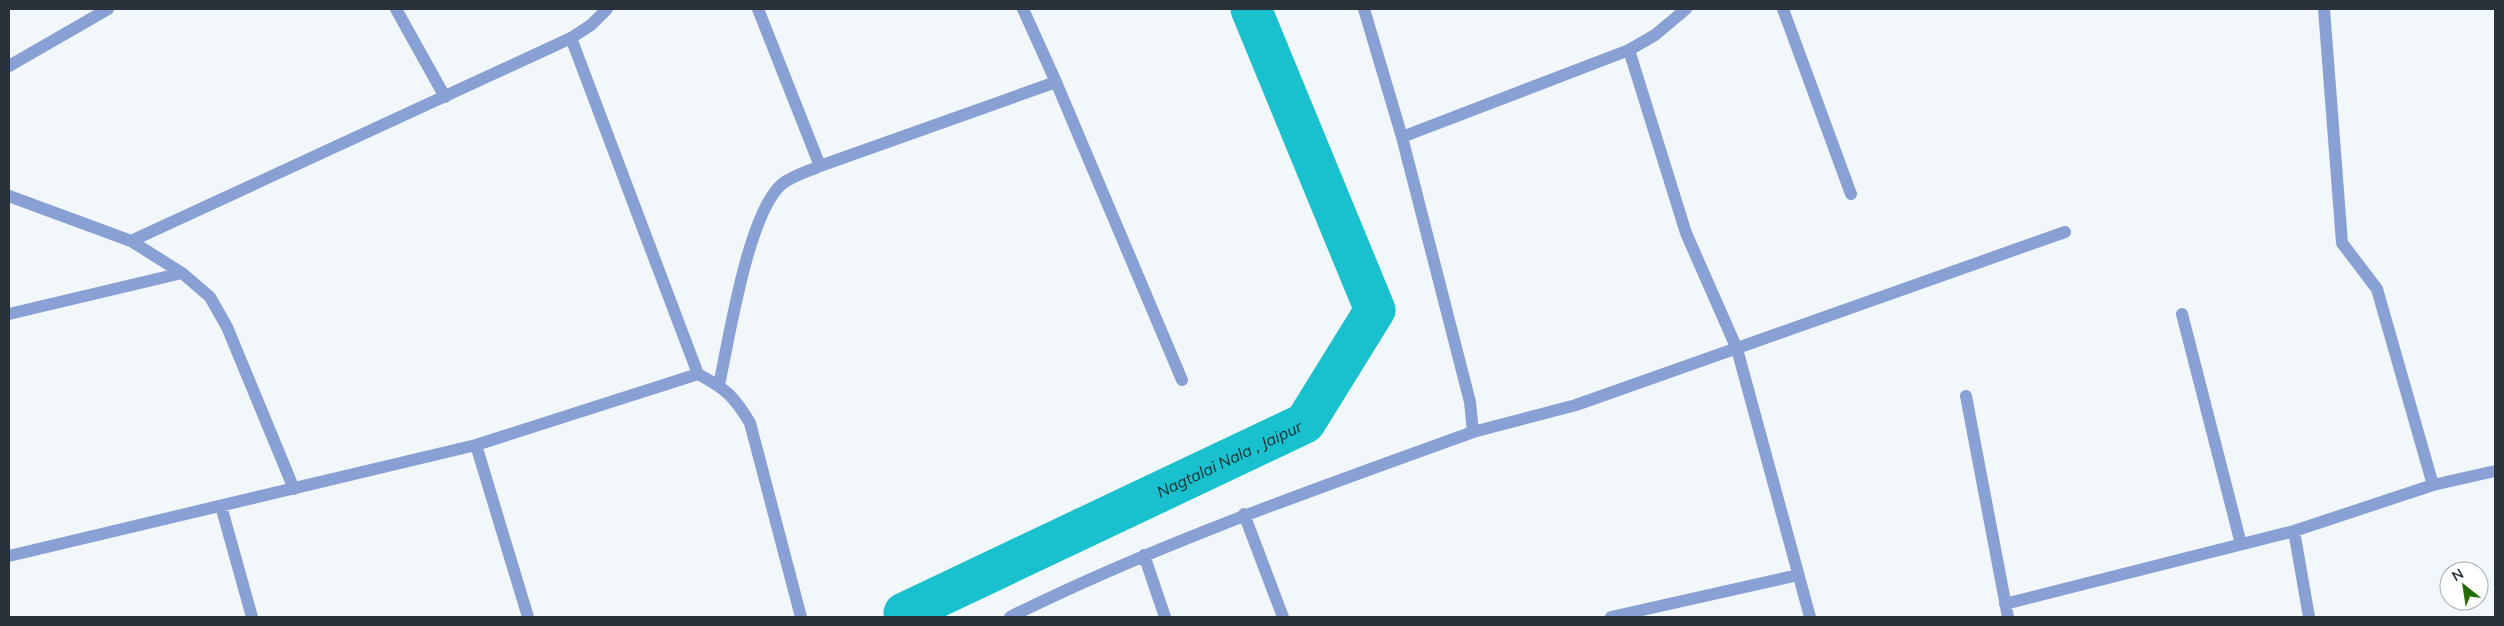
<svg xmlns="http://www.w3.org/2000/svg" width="2504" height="626" viewBox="0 0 2504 626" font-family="Mulish,sans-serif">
	<rect width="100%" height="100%" fill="#f2f7fb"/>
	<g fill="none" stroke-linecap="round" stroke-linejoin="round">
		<!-- canal -->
		<path stroke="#18c1cd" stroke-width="41" id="s1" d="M905,617l-1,-4 401,-190 70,-113 -124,-301"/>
		<!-- minor -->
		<path stroke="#89a0d5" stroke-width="12" d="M396,9l49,88
			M758,9l62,157
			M1023,9l33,73
			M1783,9l68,185
			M571,38l127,336
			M1629,50l26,-15 31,-26
			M9,66l99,-57
			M1402,137l227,-87 57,183 51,116 73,268
			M9,196l122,45 51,32 28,24 17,30 67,162
			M131,241l440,-203 20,-13 16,-16
			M9,314l173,-41
			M2182,314l59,230
			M719,385c10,-46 29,-172 63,-201 10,-8 27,-13 38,-18l236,-84 126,298
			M1966,396l42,221
			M1473,432l103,-27 489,-173
			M476,445l52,172
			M2433,485l62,-14
			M221,506l31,111
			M1244,514l39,103
			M2294,531l15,86
			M1144,555l21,62
			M9,556l467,-111 222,-71c28,15 36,22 52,49l51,194
			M2005,604l289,-73 139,-46 -56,-196 -35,-46 -18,-234
			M1010,617c149,-74 306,-128 463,-185l-3,-30 -68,-265 -38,-128
			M1611,617l187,-42"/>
	</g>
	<g text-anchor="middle" stroke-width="4" stroke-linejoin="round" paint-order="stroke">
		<!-- water labels -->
		<g font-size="16" font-style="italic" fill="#162e30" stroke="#fff">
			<text dy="6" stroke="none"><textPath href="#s1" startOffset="364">Nagtalai Nala , Jaipur</textPath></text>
		</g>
	</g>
	<!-- border -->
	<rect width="2504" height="626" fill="none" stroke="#29323a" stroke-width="20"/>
	<!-- north arrow -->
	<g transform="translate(2464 586) rotate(330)"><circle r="24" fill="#ffffff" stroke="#a9adb0"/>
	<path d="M0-4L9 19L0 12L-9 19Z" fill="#246b05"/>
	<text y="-8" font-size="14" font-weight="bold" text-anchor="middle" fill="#29323a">N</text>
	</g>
</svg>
